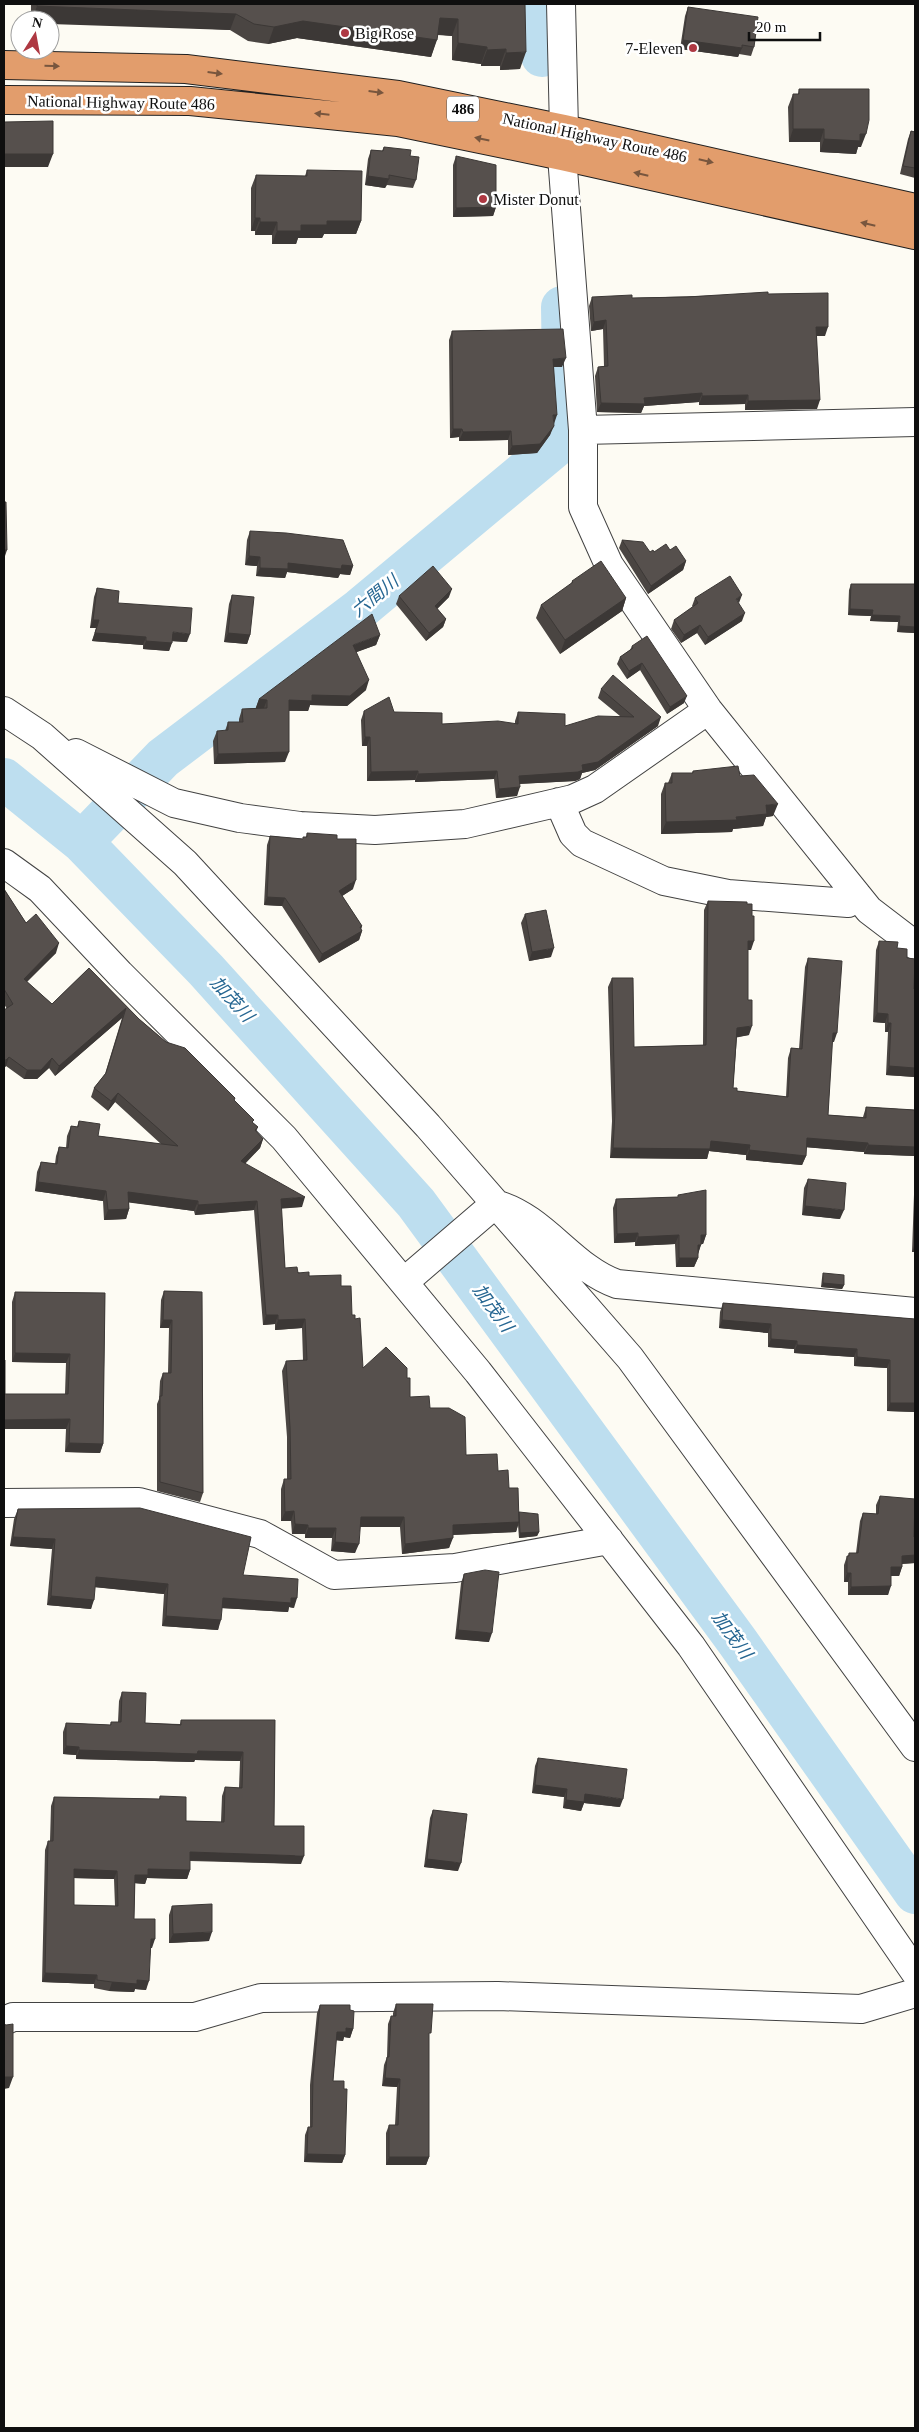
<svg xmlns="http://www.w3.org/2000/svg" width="919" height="2432" viewBox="0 0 919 2432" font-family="'Times New Roman','Noto Sans JP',serif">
	<rect width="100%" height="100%" fill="#fdfbf3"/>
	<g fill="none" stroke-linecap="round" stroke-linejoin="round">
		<!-- river -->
		<path stroke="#bddeef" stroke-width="42" d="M541,4l1,52
			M4,779l78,63 124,128 210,233 321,438 178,252
			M82,842l81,-84 197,-149 204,-170 -2,-132"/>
		<!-- minor casing -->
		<g stroke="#424242" stroke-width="30">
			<path id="minor" d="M561,4l3,125 -2,27 21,274v77l26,58 99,145 161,200 46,35
				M583,430l332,-8
				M4,711l38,25 143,127 243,263 202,232 285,389
				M76,753l98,50 66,15 60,8 75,4 90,-6 108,-25 22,-10 113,-79
				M559,802l14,32 9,9 82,38 64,13 107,8 13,1 8,-9
				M4,863l36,26 80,85 164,164 194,234 213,274 224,326
				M404,1282l91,-78c49,13 76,64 122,80l298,28
				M4,1503l135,-1 121,32 74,41 121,-7 154,-28
				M4,2021l9,-4h182l66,-19 237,-2 363,13 54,-16"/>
		</g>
		<!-- highway casing -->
		<g stroke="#202020" stroke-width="30">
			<path id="highway" d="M4,65l182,4 212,26 166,34 351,79
				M4,100l186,1 208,21 164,34 353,79"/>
		</g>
		<!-- minor -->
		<use href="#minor" stroke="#fff" stroke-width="28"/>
		<!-- highway -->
		<use href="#highway" stroke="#e29d6c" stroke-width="28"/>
	</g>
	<!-- wall -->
	<path fill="#4a4542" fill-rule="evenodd" d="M31,4h494l-5,65 -20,1v-4h-19v-2l-29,-4v-24l-14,-1 -7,22 -134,-19 -29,6 -20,-3 -18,-11 -180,-10h-19z
		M688,7l66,40 -3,9 -12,-2 -1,3 -58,-8 5,-33z
		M799,89l62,58h-3l-2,7 -36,-2v-10h-31l-1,-35 5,-13h5z
		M911,131l4,1v46l-15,-4 8,-35z
		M384,147l26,9 6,24 -3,8 -26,-3 -2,3 -20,-3 3,-26 3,-9 11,1z
		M456,156l40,51 -3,9 -40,1v-52z
		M307,170l54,51 -5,13h-32l-2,4h-24l-2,6h-24v-9h-17v-4h-4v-43l5,-13 49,1z
		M768,294l57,42h-8v73l-72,1v-6l-46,1v-3l-55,4 -3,7 -44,-1 -2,-36 3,-9 6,-1 -1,-37 -12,2 -2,-25 3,-9 40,1z
		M452,331l110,36h-8l-1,57 -3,11 -13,18 -29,2v-15l-49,1v-4l-9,1 -1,-98z
		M250,531l103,35 -3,9 -10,-1 -2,4 -51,-6 -2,6 -29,-2 1,-10 -12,-1 2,-25z
		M622,540l28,12 20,-2 16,11 -3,9 -35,24 -29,-46z
		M572,581l54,17 -4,13 -62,43 -24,-36 5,-13 30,-21z
		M851,584h64v49l-18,-1 1,-10 -28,-1 1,-5 -23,-1 1,-25z
		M97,588l21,15 69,39 -15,-1 -3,10 -26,-2v-4l-51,-4 4,-13h-6l4,-31z
		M232,595l18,40 -3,9 -23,-2 5,-38z
		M399,596l50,1 -12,12 9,10 -3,8 -17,14 -30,-37z
		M695,598l44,5 3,18 -37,24 -8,-12 -16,10 -10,-14 3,-9 19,-13 -1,-1z
		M380,635l-4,10 -20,7 10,38 -19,16 -37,-1 -2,6h-19l-4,51 -71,2 -1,-23 4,-10h8l3,-9h11v-3l3,-10 14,-1 3,-9z
		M632,646l52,57 -17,11 -27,-44 -13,9 -10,-15 3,-7 10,-7z
		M601,689l57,37 -63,44 -13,3 -2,6 -5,2 -56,3 -2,12 -21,2 -2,-19 -79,3v-2l-48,1v-35h-5l-1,-26 3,-9 30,1 48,12h73v-3l3,-9 47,14 55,-10 -22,-18z
		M693,771l47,5 33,40 -7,1 -3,9 -30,3 -1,3 -71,2v-40l4,-11h3l4,-10h20z
		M307,833l30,6 16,50 -11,7 20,30 -1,3 1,2 -3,9 -40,23 -37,-57 -18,-1 3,-60 3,-9 33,3v-2h3z
		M4,889l22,34 30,30 -29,29 25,22 37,-36 50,51 27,23 69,56 -1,3 19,22 5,4 -2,5 7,7 -3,9 -15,16 57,43 -21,1 4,60 56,18 11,29 11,53 44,10 3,19 20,11 36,47 32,16 11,17 10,25 20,19 -2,4 -18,2 -1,-13 -2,7 -63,3 -4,13 -47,6 -2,-27h-40l-5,26 -24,-2 1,-13h-27v-4h-13l-1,-13h-10v-32l3,-10h3v-42l-5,-66 4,-10 17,-1 -1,-32 -27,2v-6l-12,1 -9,-115 -59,5 -1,-4 -65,-9v7l-3,10 -22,1 -1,-19 -68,-10 2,-19 4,-10 14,2 1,-8 3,-9 7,1 1,-12 4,-10 6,1 2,-6 19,15 63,8 -46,-42 -7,9 -17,-14 3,-9 11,-14 17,-56 -67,58 -6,-8 -12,11h-13l-18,-13 -2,2v-58l3,-1 -3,-5z
		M708,901l43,49h-3v50l1,35 -12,2 -4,51 4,3 49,6 2,-39 3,-10 8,1 6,-82 3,-9 26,84h-2l-4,73 35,2 3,-10 49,3v46l-51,-2v-2l-58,-5v9l-4,9 -56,-5v-5l-37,-4 -2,8 -97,-1 2,-37 -4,-134 4,-9 22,69 69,-2 1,-135z
		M525,914l26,43 -22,4 -8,-38z
		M879,941l18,7 10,10 7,31h1v88l-29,-2 2,-43h-3v-9l-12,-1 3,-72z
		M915,1166v86h-3z
		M808,1179l32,40 -38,-4 2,-27z
		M678,1195l28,40 -3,9h-2l-3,10v4l-4,9h-18l-1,-23 -40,2v-4l-21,1 -1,-35 3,-9 62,-2z
		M823,1273l21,12 -2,4 -21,-2 1,-9z
		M164,1291l38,1 1,201 -3,9 -43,-11v-87l2,-5 1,-18 3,-8h5l1,-45h-9l1,-28z
		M15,1292l90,1 -2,151 -3,9 -35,-1 1,-23h-62v-69l1,34h60l1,-31 -54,-1v-60z
		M723,1303l192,16v93l-28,-1v-43l-33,-2v-9l-60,-4v-4l-26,-2v-14l-49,-5 1,-16z
		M880,1496l35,41v26l-13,1v3l-3,9h-8l-3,19h-40v-13h-4v-17l3,-9h1l1,-3h7l4,-32 3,-8 13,1v-9z
		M18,1509l225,66 51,33 -5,-1 -1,5 -66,-4 -4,22 -56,-4 2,-32 -69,-7 -4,22 -44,-4 5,-56 -42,-3 4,-27z
		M464,1574l25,68 -34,-3 6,-56z
		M122,1692l23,31 35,1 1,-4h94l-1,106 27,38 -111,-3v9l-3,9 -40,-1 -2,6 -10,-1 -1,36 18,29h-1l-5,42 -11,-1 -1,3 -25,-1 -15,-3v-4l-52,-2 3,-132 3,-9h2l1,-35 3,-9 105,2 1,-3 26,25 35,1 1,-26 3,-9 14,1 1,-27 -45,-1 -1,2 -118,-3v-4l-13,-1v-22l3,-9 44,2 1,-3h7l1,-21zM74,1878l40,1 1,27 -41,-1z
		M538,1758l82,49 -36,-4 -3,8 -18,-3 1,-11 -32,-4 3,-27z
		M433,1810l25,61 -34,-4 6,-49z
		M172,1906l37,35 -40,2v-28z
		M396,2004l33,36v117l-3,8h-40v-32l3,-8h6l2,-38 -15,-1 2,-21 3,-8 1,-33 3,-8h2v-3z
		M320,2005l30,5 3,19 -3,9 -6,-1 -1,4 -7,-1 -3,41 12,74 -3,8 -38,-1 1,-27 3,-8h2v-42l7,-72z"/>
	<!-- shaded-wall -->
	<path fill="#3c3836" d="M37,6l199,8 -6,16 -180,-6v-4h-18z
		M440,18l18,1 -6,17 -18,-2z
		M303,21l134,19 -6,17 -134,-19 -29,6 6,-17z
		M683,40l59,8 -4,9 -58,-8z
		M458,43l29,4 -6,17 -29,-4z
		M506,49l-6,17h-19l6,-16z
		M526,52l-6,17 -20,1 6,-17z
		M793,129h31l-4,13h-31z
		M860,134h6l-5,13h-3l-2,7 -36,-2 4,-13z
		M4,154h49l-5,13h-44z
		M368,176l21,3 -4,9 -20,-3z
		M496,207l-3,9 -40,1 3,-9z
		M255,218h5l-5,13h-4z
		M327,221h34l-5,13h-32l-2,4h-24l-2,6h-24l5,-13 24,-6z
		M260,222h17l-5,13h-17z
		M606,320l-3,9 -12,2 3,-9z
		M816,327h12l-3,9h-12z
		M566,358l-4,9h-12l3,-8z
		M702,393l-3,9 -55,4 -3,7 -44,-1 4,-9 43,-5z
		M748,395l-3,9 -46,1 3,-9z
		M820,400l-3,9 -72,1 3,-9z
		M553,415h4l-3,9z
		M554,426l-4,9 -13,18 -29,2 4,-9z
		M453,429h9l-3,8 -9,1z
		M511,431l-3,9 -49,1 4,-9z
		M4,550h3l-3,9z
		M249,556l11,1 -3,9 -12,-1z
		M686,561l-3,9 -35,24 3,-8z
		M288,563l54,2 11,1 -3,9 -10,-1 -2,4 -51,-6 -2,6 -29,-2 4,-8z
		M452,589l-3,8 -17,17 3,-8z
		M742,595l-3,8 -3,-4z
		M626,598l-4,13 -62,43 5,-14z
		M850,609l23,1 -2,6 -23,-1z
		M745,613l-3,8 -37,24 3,-8z
		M872,615l28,1 -2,6 -28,-1z
		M446,619l-3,8 -17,14 3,-8z
		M93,620h6l-3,8h-6z
		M700,625l-3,8 -16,10 3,-8z
		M899,626l16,1v6l-18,-1z
		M173,632l17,2 -3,8 -17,-1z
		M95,633l51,4 -3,8 -51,-4z
		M228,633l22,2 -3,9 -23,-2z
		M380,635l-4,10 -27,10 4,-10z
		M146,641l26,2 -3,8 -26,-2z
		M642,663l-2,7 -13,9 2,-8z
		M369,680l-3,10 -19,16 -37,-1 -2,6 -23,-1 4,-10z
		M687,696l-3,7 -17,11 3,-7z
		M259,699l8,1 -4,10h-8z
		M661,717l-3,9 -63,44 -13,3 -2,6 -5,2 -59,3 3,-8z
		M365,737h5l-3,9h-5z
		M289,752l-4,10 -71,2 4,-10z
		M418,771l-3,9 -48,1 4,-9z
		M497,771l-3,8 -79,3 3,-8z
		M520,787l-3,9 -21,2 3,-9z
		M778,804l-5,12 -7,1 -3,9 -30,3 -1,3 -71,2 5,-12 70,-5 30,-12z
		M356,880l-3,9 -17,11 3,-9z
		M267,897l18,1 -3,8 -18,-1z
		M362,926l-2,6 2,-1 -3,9 -40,23 3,-9z
		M748,941h6l-3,9h-7z
		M59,943l-3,10 -36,35 4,-9z
		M554,948l-3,9 -22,4 3,-9z
		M126,1008l-4,10 -67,58 4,-10z
		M877,1013l11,1 -3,9 -12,-1z
		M888,1023h3l-3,9h-3z
		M752,1026l-3,9 -15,3 3,-10z
		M833,1033h4l-3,9h-5z
		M9,1057l-3,9 -2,2v-3l2,-5z
		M52,1058l-3,10 -12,11h-13l3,-9z
		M889,1066l26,2v9l-29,-2z
		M118,1093l-3,9 -7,9 3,-10z
		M807,1138l61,5 -4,9 -61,-5z
		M263,1139l-3,9 -23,23 4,-10z
		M711,1141l39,4 -4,10 -37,-4 -2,8 -97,-1 3,-10z
		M868,1145l47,2v9l-51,-2z
		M749,1150l57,6 -4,9 -56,-5z
		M38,1182l68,9 -3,10 -68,-10z
		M128,1192l70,9 -4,10 -69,-9z
		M305,1197l-3,10 -25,2 4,-10z
		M257,1201l-3,9 -59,5 3,-10z
		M805,1206l39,4 -4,9 -38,-4z
		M129,1209l-3,10 -22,1 4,-10z
		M638,1233l-3,9 -21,1 3,-9z
		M679,1235l-4,9 -40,2 3,-9z
		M701,1235h5l-3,9h-5z
		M915,1244v8h-3z
		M698,1245h3l-3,9z
		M679,1258h19l-4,9h-18z
		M823,1283l21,2 -2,4 -21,-2z
		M266,1315h12l-3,9 -12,1z
		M305,1319l-3,9 -27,2 3,-10z
		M163,1320h9l-3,8h-9z
		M722,1320l49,4 -3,9 -49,-5z
		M771,1339l26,2 -3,8 -26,-2z
		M797,1345l60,4 -3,8 -60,-4z
		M15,1353l55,1 -4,9 -54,-1z
		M857,1357l33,3 -3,8 -33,-2z
		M890,1403h25v9l-28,-1z
		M70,1419l-4,10h-62v-9z
		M69,1443l34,1 -3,9 -35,-1z
		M294,1511l-3,10h-10l4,-9z
		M361,1517h43l-4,10h-43z
		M519,1522l-3,10 -66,3 3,-10z
		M295,1524l13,1 -3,9h-13z
		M308,1528h28l-4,10h-27z
		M539,1532l-2,4 -18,2 1,-5z
		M13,1537l42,2 -3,10 -42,-3z
		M453,1538l-4,10 -47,6 3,-10z
		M335,1542l24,2 -4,9 -24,-2z
		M915,1555v8l-16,1 3,-8z
		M891,1567h11l-3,9h-11z
		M847,1573h4l-3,9h-4z
		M96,1577l72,7 -4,10 -71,-7z
		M891,1586l-3,9h-40l3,-8z
		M51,1596l43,4 -3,9 -44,-4z
		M223,1598h74l-3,10 -5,-1 -1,5 -68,-4z
		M166,1616l55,4 -3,10 -56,-4z
		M458,1630l34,3 -3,9 -34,-3z
		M66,1746l13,1 -3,8 -13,-1z
		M79,1750l119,1 45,1 -3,9 -45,-1 -1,2 -118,-3z
		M535,1785l32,4 -3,8 -32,-4z
		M585,1794l38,5 -3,8 -36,-4 -3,8 -18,-3 3,-8z
		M190,1852l114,4 -3,8 -114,-4z
		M427,1859l34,4 -3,8 -34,-4z
		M74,1869l43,2 -3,8 -43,-1z
		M148,1869l42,1 -3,9 -40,-1 -2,6 -13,-1 3,-8z
		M212,1932l-3,9 -40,2 4,-9z
		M151,1939h4l-3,9h-4z
		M45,1973l52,2 -3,9 -52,-2z
		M137,1980l12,1 -3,9 -11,-1 -1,3 -25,-1 3,-9z
		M346,2028l7,1 -3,9 -6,-1 -1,4 -9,-1 3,-8z
		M4,2077h9l-4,11 -5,1z
		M385,2078l15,1 -3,8 -15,-1z
		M307,2154l38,1 -3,8 -38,-1z
		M389,2157h40l-3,8h-40z"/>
	<!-- building -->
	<path fill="#56504d" stroke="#3c3836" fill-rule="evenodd" d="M37,4h488l1,48 -20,1v-4l-19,1v-3l-29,-4v-24l-18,-1 -3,22 -134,-19 -29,6 -20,-3 -18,-10 -199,-8z
		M688,7l70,10 -4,30 -12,-2v3l-59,-8z
		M799,89h70v31l-3,14h-6v7l-36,-2v-10h-31v-35h6z
		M53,121v33h-49v-32z
		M911,131l4,1v36l-12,-2z
		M384,147l27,3 -1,6 9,1 -3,23 -27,-5v4l-21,-3 3,-26 12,1z
		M456,156l40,9v42l-40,1z
		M307,170l55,1 -1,50h-34v4h-26v6h-24v-9h-17v-4h-5l1,-43 51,1z
		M768,292v2l60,-1v34h-12l4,73 -72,1v-6l-46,1v-3l-58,5 1,6 -44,-1 -3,-36 10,-1 -2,-46 -12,2 -2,-25 40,-2v3l55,-1z
		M563,329l3,29 -13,1 4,56h-4l1,11 -14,18 -28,2 -1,-15 -48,1 -1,-3h-9l-1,-98z
		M4,502h2l1,48h-3z
		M250,531l36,2 57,7 10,26 -11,-1 -1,4 -53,-6v6l-28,-1v-11l-11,-1z
		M622,540l21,2 7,10 3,-2 1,2 12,-8 4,6 6,-4 10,15 -35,25z
		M601,561l25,37 -61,42 -24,-35 32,-23 -1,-1z
		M433,566l19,23 -17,17 11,13 -17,14 -30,-37z
		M730,576l12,19 -6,4 9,14 -37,24 -8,-12 -16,10 -10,-15 24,-17 -3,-5z
		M851,584h64v43l-16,-1 1,-10 -28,-1 1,-5 -23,-1z
		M97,588l22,3 -1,12 74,5 -2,26 -17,-2 -1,11 -26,-2v-4l-51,-4 4,-13h-6z
		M232,595l22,2 -4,38 -22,-2z
		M372,614l8,21 -27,10 16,35 -19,16 -38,-1v6l-23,-1v52l-71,2 -1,-23 11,-1v-8h15l-1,-13 25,-1v-8l-8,-1z
		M647,636l40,60 -17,11 -28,-44 -13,8 -9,-14 13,-9 -1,-2z
		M613,675l48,42 -63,45 -16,3 1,5 -5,2 -59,4 1,11 -21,2 -2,-18 -79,3v-3l-47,1 -1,-35h-5l-1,-26 25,-14 5,15 48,1v11l56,-3 20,3v-12l47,2v12l33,-10 36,1 -33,-28z
		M738,766l2,10 14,-1 24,29 -12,1 1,9 -31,3 1,3 -71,2 -1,-39h7v-10h21v-2z
		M307,833l30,2v4h19v41l-17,11 23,35 -2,1 2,4 -40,23 -37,-56 -18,-1 3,-61 33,3v-2h4z
		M4,889l22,34 10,-9 23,29 -35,36 28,25 37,-36 50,51 27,23 19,6 50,50 -1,2 20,20 -2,2 6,5 -3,3 8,9 -22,22 64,36 -24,2 4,69 12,-1 1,6 11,-1v4l32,-1v11h10l1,29h3v4l5,-1 3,50 23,-21 21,21v10h3v19l19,-1 1,12h19l16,9 1,38 31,-1 1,17 10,-1 1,18h9l1,34 -66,3v13l-48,6 -1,-27h-43l-2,27 -24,-2 1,-14h-28v-3l-13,-1 -1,-13 -9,1 -1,-33h7l-1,-52 -4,-66 21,-1 -2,-41 -27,1v-5h-12l-9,-114 -59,4v-4l-70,-9 1,17 -21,1 -2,-19 -68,-9 3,-20 16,2 2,-17 9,1 3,-22 7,1 1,-6 21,3 -2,12 80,10 -60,-53 -7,8 -17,-13 12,-15 20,-65 -67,58 -7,-8 -11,12h-14l-18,-13 -3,3h-2v-50l9,-6 -9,-15z
		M708,901l39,1v2h5v12h2v25h-6v59h4v26l-15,2 -4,60h4v3l51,6 3,-49 11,1 6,-91 34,3 -5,72h-4l-5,82 38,3v-11l49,3v37l-47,-2v-2l-61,-5 -1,18 -57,-6 1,-5 -39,-4 -1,8 -97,-1 2,-36 -3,-134h21l1,69 72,-2z
		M546,910l8,38 -22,4 -7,-38z
		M879,941l19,1 -1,6 10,1v9l8,1 -1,30h1v79l-26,-2 2,-43h-3v-9l-11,-1z
		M808,1179l38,4 -2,27 -39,-4z
		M706,1190v45h-5v10h-3v13h-19v-23l-41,2v-4l-21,1 -1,-35 62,-2v-2z
		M823,1273l21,2v10l-21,-2z
		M164,1291l38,1 1,201 -43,-11v-86h2l1,-23h8l1,-53h-9z
		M15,1292l90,1 -2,151 -34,-1 1,-24 -66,1v-60h1v34h63l2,-40 -55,-1z
		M723,1303l192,16v84h-25v-43l-33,-3v-8l-60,-4v-4l-26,-2v-15l-49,-4z
		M880,1496l35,3 -1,38h1v18l-13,1v11h-11v19l-40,1v-14h-4v-17h2v-3h9l5,-40 15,1z
		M140,1508l111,29 -8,38 55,4 -1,19h-6v5l-68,-5 -2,22 -55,-4 2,-32 -72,-7 -2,23 -43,-4 4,-57 -42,-2 5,-28z
		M519,1512l19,2 1,18 -19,1z
		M485,1570l14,2 -7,61 -34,-3 6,-56z
		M122,1692l24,1 -1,30 36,2v-5h94l-1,106h30v30l-114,-4v18l-42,-1v6h-13l-1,44h21v20h-4l-2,42 -12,-1v4l-25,-2 -15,-2v-5l-52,-2 3,-132h5l1,-44 106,2v-3l26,1v24l38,1 1,-35 17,1 1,-36 -45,-1 -1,3 -118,-4v-3l-13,-1v-23l45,2v-3h10zM74,1869l43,2 1,35 -44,-1z
		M538,1758l89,11 -4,30 -38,-5 -1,8 -18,-2 1,-11 -32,-4z
		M433,1810l34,4 -6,49 -34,-4z
		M212,1904v28l-39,2 -1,-28z
		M396,2004h37l-2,29h-2v124h-40v-32h9l2,-46 -15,-1 2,-21h2l2,-41h5z
		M320,2005h30v5l4,1 -1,18 -7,-1v4h-9l-4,49h11v8h3l-2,66 -38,-1 1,-27h4l1,-50z
		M4,2024l2,1 7,-1v53h-9z"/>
	<!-- one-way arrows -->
	<defs><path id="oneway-solid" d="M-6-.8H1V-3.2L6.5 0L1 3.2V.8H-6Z" transform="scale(1.25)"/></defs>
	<g fill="#78563e">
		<use href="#oneway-solid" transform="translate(52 66) rotate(1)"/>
		<use href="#oneway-solid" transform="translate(215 73) rotate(7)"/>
		<use href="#oneway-solid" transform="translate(376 92) rotate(7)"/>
		<use href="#oneway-solid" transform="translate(322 114) rotate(-174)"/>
		<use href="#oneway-solid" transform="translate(482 139) rotate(-168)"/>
		<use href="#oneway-solid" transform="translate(706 161) rotate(13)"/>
		<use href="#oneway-solid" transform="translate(641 174) rotate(-167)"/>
		<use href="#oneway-solid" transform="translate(868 224) rotate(-167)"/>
	</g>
	<!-- markers -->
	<g fill="#ae3842" stroke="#fff" stroke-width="2">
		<circle cx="345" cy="33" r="5"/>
		<circle cx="693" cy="48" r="5"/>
		<circle cx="483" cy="199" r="5"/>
	</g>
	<g text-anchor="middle" stroke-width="5" stroke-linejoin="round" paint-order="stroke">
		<!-- shield labels -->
		<rect fill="#fff" stroke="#575757" stroke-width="1" x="447" y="96.5" width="32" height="25" rx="4"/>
		<g font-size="15" font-weight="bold" fill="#0f0f0f">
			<text x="463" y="114">486</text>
		</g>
		<!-- poi labels -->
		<g font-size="16" fill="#0f0f0f" stroke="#fff" text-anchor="start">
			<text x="355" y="39">Big Rose</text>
			<text x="683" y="54" text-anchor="end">7-Eleven</text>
			<text x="493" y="205">Mister Donut</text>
		</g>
		<!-- street labels -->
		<g font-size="16" fill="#0f0f0f" stroke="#fff">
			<text transform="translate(121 102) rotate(1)" y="6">National Highway Route 486</text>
			<text transform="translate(595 137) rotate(12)" y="6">National Highway Route 486</text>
		</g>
		<!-- water labels -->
		<g font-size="18" font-style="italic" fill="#276792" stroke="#fff">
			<text transform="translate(375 596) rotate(-39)" y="6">六間川</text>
			<text transform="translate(232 999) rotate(48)" y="6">加茂川</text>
			<text transform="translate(493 1308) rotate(54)" y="6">加茂川</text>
			<text transform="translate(732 1635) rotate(54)" y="6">加茂川</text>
		</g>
	</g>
	<!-- border -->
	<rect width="919" height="2432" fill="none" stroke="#0f0f0f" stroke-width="10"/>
	<!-- north arrow -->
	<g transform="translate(35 35) rotate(11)"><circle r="24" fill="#ffffff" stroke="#9f9f9f"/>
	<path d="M0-4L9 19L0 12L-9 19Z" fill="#ae3842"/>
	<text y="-8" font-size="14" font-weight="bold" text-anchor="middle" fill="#0f0f0f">N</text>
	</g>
	<!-- scale -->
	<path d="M749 32v8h71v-8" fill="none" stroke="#0f0f0f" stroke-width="2.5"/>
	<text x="756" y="32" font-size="15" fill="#0f0f0f" stroke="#ffffff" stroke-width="4" paint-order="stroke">20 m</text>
</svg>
